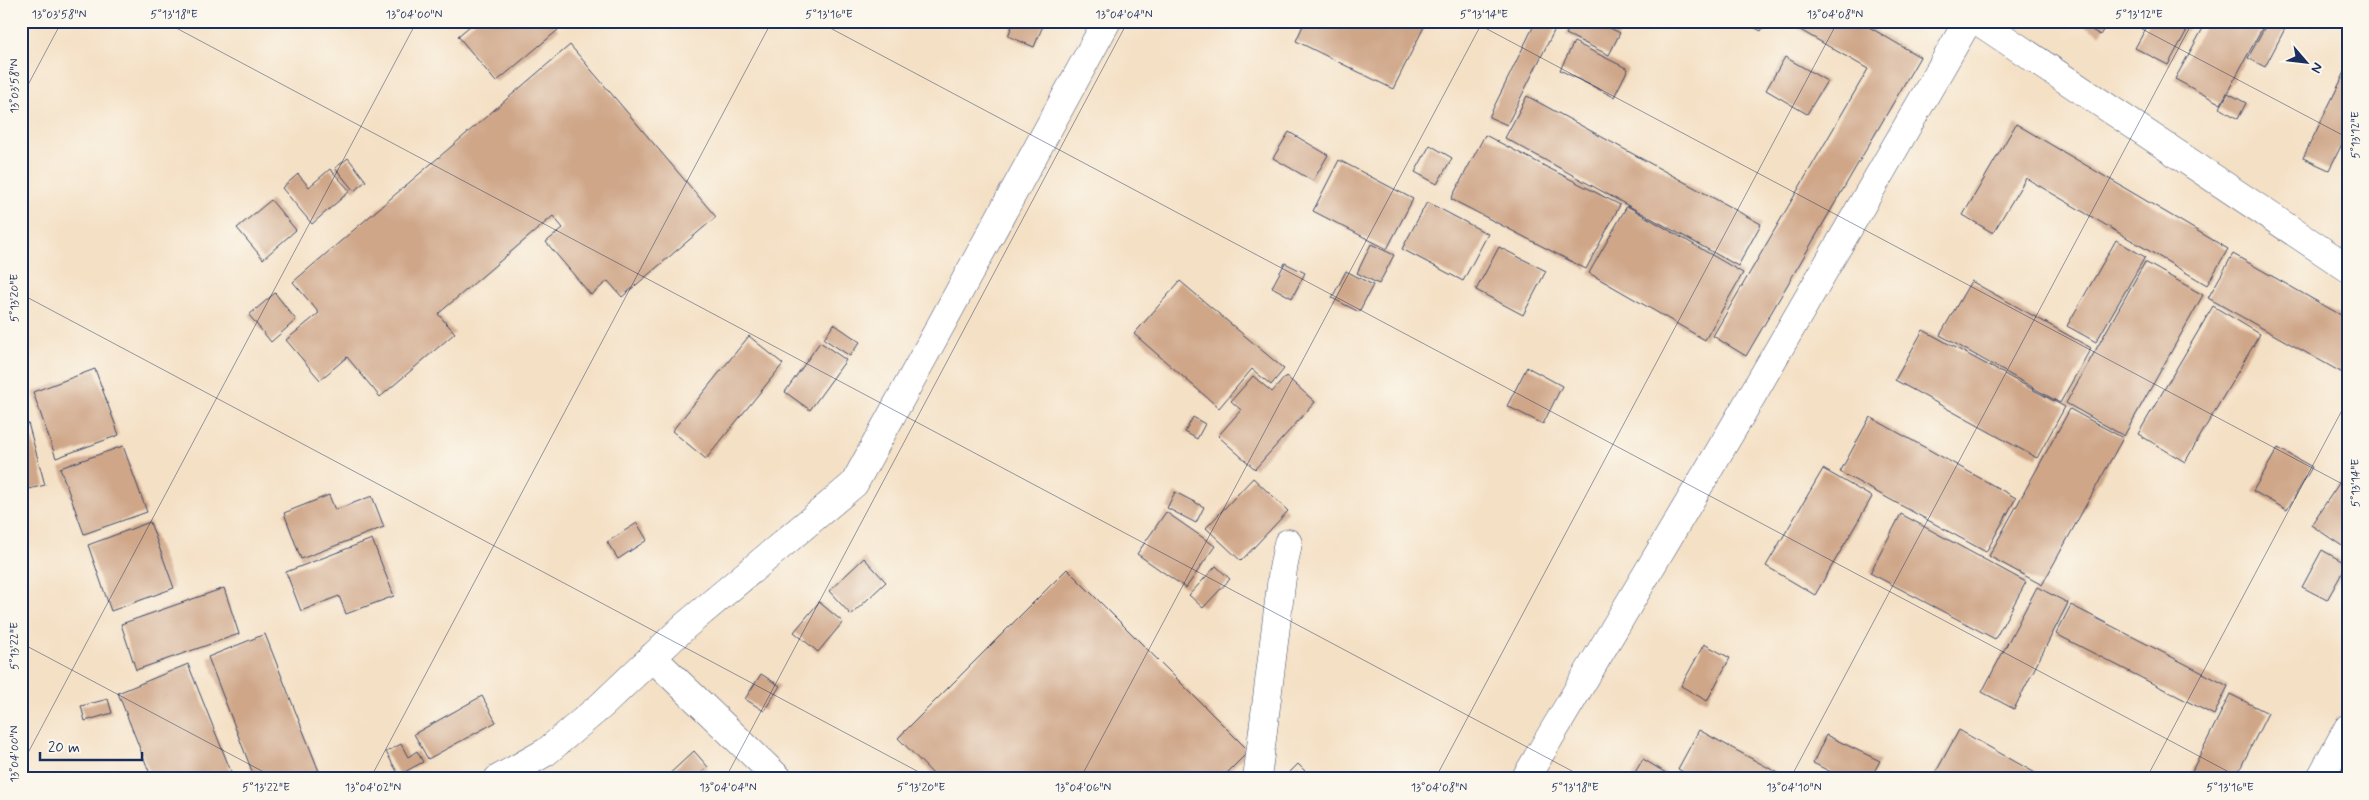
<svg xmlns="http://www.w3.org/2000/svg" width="2369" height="800" viewBox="0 0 2369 800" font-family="Mynerve,sans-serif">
	<rect width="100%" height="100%" fill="#fbf7ec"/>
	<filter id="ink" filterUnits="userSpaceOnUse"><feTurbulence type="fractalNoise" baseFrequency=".02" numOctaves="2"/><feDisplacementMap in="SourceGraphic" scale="10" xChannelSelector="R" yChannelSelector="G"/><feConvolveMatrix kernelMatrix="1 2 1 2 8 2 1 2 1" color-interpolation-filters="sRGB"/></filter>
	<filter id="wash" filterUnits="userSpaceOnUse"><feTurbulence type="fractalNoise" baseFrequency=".0096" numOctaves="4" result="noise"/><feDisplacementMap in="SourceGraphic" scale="20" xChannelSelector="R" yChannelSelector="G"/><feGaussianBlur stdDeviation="1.12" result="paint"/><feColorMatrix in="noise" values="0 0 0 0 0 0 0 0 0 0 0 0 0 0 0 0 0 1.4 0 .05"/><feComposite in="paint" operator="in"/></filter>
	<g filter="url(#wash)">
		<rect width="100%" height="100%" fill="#f4e0c5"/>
		<g id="blocks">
			<!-- building -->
			<path fill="#cfa688" d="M476,21h75l7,9 -62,52 -38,-46z
				M1014,21h31l-11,26 -26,-11z
				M1305,21h122l-34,68 -97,-48z
				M1536,21h23l-52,104 -18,-8z
				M1573,21h23l24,12 -11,22 -43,-21z
				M1742,21h24l-5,10z
				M1798,21h61l61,36 -174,299 -33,-20 155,-267 -73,-42z
				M2077,21h32l-9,14z
				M2150,21h42l-24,44 -33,-17z
				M2207,21h59l-45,83 -46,-25z
				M2268,21h21l-24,46 -17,-9z
				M1574,42l54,27 -14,28 -54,-27z
				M570,45l146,172 -94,80 -14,-16 -17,14 -45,-53 17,-14 -10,-12 -115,98 17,19 -75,64 -33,-40 -27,23 -34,-40 33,-27 -26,-31z
				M1785,57l42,24 -20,33 -41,-24z
				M2348,66v66l-19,38 -26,-12z
				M2228,93l18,10 -8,16 -18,-11z
				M1527,96l234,128 -23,42 -233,-128z
				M2016,124l212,125 -21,36 -181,-107 -33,55 -30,-18z
				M1289,132l39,23 -15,26 -40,-23z
				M1485,135l135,70 -34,64 -135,-70z
				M1430,145l22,13 -15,26 -22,-12z
				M348,158l18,23 -12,10 -19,-23z
				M1339,160l74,39 -26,50 -74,-38z
				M330,169l20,22 -38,33 -30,-36 16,-14 11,13z
				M271,200l25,30 -33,29 -26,-31z
				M1427,202l61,32 -25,47 -61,-32z
				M1627,206l116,67 -38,67 -116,-67z
				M2116,240l29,17 -49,85 -29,-16z
				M1371,244l23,11 -15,29 -22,-11z
				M1499,247l47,24 -23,44 -47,-25z
				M2233,254l115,65v57l-140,-78z
				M2145,262l58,33 -79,141 -58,-33z
				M1285,263l20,10 -13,25 -20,-11z
				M1346,271l27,14 -14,27 -27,-14z
				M1180,281l104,88 -13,16 -19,-16 -33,39 -85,-74z
				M1971,281l120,67 -31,55 -120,-68z
				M275,293l21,27 -25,22 -22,-27z
				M2213,306l47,28 -75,128 -47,-28z
				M834,324l26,18 -10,14 -26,-17z
				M1923,330l142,77 -28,51 -142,-78z
				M749,336l34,28 -77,95 -34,-28z
				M820,342l26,18 -36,50 -25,-18z
				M1527,367l35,19 -19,38 -36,-18z
				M95,369l24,66 -63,23 -23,-66z
				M1253,376l19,16 14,-16 29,26 -60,67 -37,-33 23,-26 -10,-9z
				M2070,409l53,29 -81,147 -53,-29z
				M1193,417l12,7 -8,15 -12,-7z
				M1870,417l146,81 -30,54 -146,-80z
				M28,423l17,62 -24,6v-66z
				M123,446l24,66 -63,22 -24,-66z
				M2278,448l34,19 -25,43 -34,-19z
				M1823,469l49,28 -57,98 -49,-29z
				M2348,470v80l-37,-25z
				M1253,478l35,33 -47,50 -35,-33z
				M1175,492l29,15 -8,16 -29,-15z
				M329,495l6,15 37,-14 12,31 -83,32 -17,-46z
				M1166,512l49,34 -29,42 -49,-34z
				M1901,514l125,68 -31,57 -125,-66z
				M150,522l24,66 -63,23 -23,-66z
				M637,523l10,17 -29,19 -11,-17z
				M372,539l22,57 -48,18 -7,-18 -38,15 -15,-39z
				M2322,550l25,14 -20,36 -25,-13z
				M864,558l22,24 -35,33 -22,-24z
				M1216,566l14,13 -27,29 -14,-13z
				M1067,569l182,182 -28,28h-283l-40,-41z
				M2037,587l31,16 -54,106 -32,-17z
				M224,588l15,46 -103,36 -15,-46z
				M819,602l24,20 -25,30 -24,-20z
				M2071,605l157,81 -14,29 -158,-81z
				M265,634l57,145h-67l-47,-122z
				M1704,644l26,14 -23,43 -26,-15z
				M188,664l46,115h-82l-34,-86z
				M761,674l19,12 -16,25 -19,-12z
				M2230,694l38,19 -33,66h-47z
				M482,696l14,26 -68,37 -14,-25z
				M108,699l4,14 -27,8 -4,-15z
				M1699,730l90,49h-93l-18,-10z
				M1959,730l87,49h-114z
				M1826,735l54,26 -10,18h-25l-32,-16z
				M401,744l7,13 9,-6 6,11 -24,13 -13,-23z
				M694,751l14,16 -13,12h-31z
				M1643,759l33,20h-45z
				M1298,764l15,15h-30z"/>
		</g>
	</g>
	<g filter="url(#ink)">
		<use href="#blocks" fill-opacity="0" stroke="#3c4a6d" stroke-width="1"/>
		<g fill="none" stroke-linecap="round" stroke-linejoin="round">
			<!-- minor casing -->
			<g stroke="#3c4a6d" stroke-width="29">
				<path id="minor" d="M1978,21l370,247
					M652,657l127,122
					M498,779l48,-27 56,-47 83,-79 169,-142 253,-463
					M1257,779l26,-210 5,-26
					M1525,779l210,-354 233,-404
					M2320,779l28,-51"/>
			</g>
			<!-- minor -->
			<use href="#minor" stroke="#fff" stroke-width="28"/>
		</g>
	</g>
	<!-- ticks -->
	<path fill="none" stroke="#1b2f5e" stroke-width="1" stroke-opacity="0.45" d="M163,21l1424,758M817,21l1425,758M1472,21l876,466M2127,21l221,117M21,98l41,-77M21,294l911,485M21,643l256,136M21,766l396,-745M370,779l402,-758M725,779l403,-758M1080,779l403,-758M1435,779l403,-758M1790,779l403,-758M2146,779l202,-380"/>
	<!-- margin -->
	<rect width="2369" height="800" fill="none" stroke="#fbf7ec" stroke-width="55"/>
	<!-- north arrow -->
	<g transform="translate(2306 62) rotate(118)" stroke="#fbf7ec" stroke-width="4" paint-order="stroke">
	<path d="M0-4L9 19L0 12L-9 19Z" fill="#1b2f5e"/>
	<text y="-8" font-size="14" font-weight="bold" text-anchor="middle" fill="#1b2f5e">N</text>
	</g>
	<!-- scale -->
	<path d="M40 752v8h102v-8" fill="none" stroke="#1b2f5e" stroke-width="2.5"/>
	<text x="48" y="752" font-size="15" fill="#1b2f5e" stroke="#fbf7ec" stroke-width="4" paint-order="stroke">20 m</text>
	<rect x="28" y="28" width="2314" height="744" fill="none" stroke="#1b2f5e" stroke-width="2"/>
	<g font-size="12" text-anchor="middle" fill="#1b2f5e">
		<text x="59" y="18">13°03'58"N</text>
		<text x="174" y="18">5°13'18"E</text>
		<text x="414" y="18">13°04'00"N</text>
		<text x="829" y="18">5°13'16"E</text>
		<text x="1124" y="18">13°04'04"N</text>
		<text x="1484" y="18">5°13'14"E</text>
		<text x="1835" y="18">13°04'08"N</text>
		<text x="2139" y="18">5°13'12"E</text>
		<text transform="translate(14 86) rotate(-90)" y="4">13°03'58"N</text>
		<text transform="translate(2355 135) rotate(-90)" y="4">5°13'12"E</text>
		<text transform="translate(14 298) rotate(-90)" y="4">5°13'20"E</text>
		<text transform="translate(2355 483) rotate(-90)" y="4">5°13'14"E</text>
		<text transform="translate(14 646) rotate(-90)" y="4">5°13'22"E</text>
		<text transform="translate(14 754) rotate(-90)" y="4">13°04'00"N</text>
		<text x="266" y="791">5°13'22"E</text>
		<text x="373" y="791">13°04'02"N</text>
		<text x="728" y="791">13°04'04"N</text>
		<text x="921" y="791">5°13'20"E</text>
		<text x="1083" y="791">13°04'06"N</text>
		<text x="1439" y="791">13°04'08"N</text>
		<text x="1575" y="791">5°13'18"E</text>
		<text x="1794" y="791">13°04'10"N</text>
		<text x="2230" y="791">5°13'16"E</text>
	</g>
</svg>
